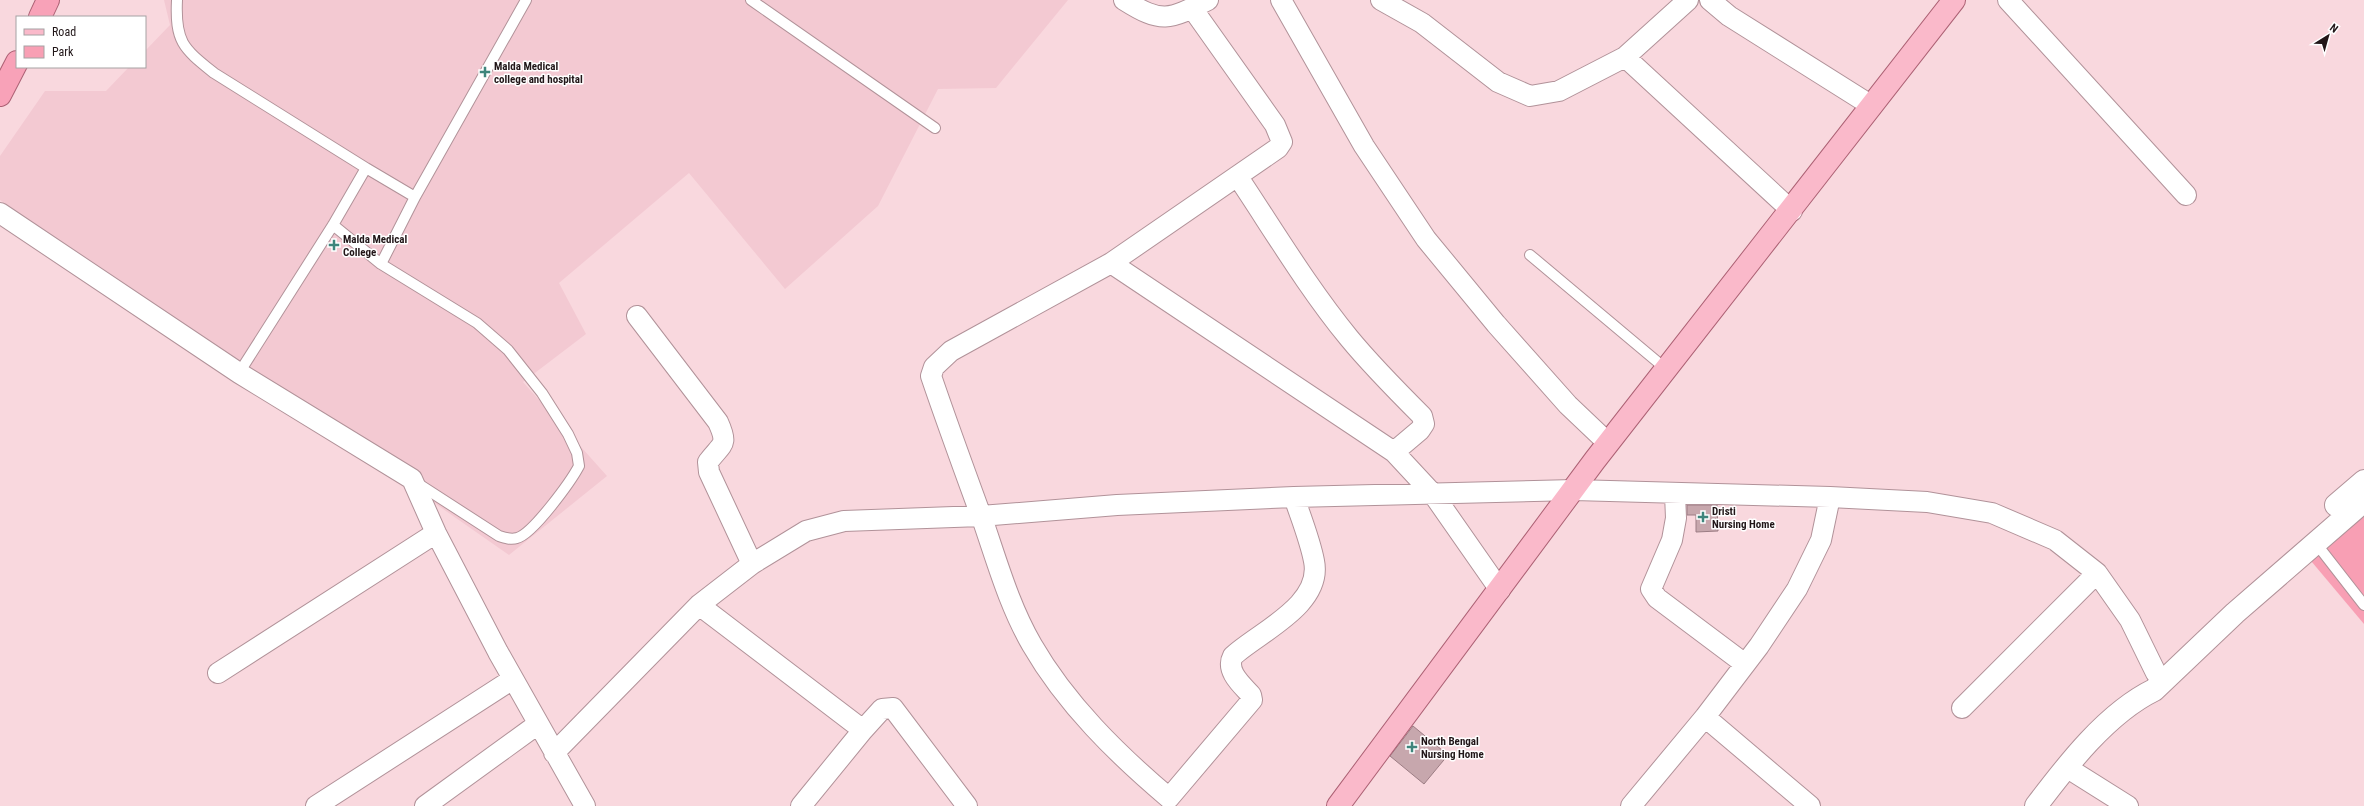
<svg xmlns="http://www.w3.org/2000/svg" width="2364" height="806" viewBox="0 0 2364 806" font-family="'Roboto Condensed',sans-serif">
	<rect width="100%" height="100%" fill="#f9d8de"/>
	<!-- built -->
	<path fill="#f3c9d2" d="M164,0h904l-72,88 -58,1 -60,117 -93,83 -96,-116 -130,110 27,51 -63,48 84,94 -98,79 -509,-355v-44l45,-65h61l23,-24h16v-16l25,-26z"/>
	<!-- green -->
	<path fill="#f89fb4" d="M2364,501v123l-63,-75z"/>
	<!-- building -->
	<path fill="#c7a7ad" stroke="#9c7d84" d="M1687,505h30l1,26 -22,1v-17h-9z
		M1413,726l35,29 -24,29 -34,-28z"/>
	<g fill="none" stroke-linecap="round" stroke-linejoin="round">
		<!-- service casing -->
		<g stroke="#b19299" stroke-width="12">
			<path id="service" d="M177,0c-2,42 6,48 37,73l152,95 -33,57 -94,148
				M751,0l184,128
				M366,168l49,29
				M333,225l48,39 96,59 31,27 34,43 26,41 9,19 2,13c-8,15 -46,68 -62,72 -6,2 -12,0 -18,-2l-82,-53
				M1530,255l136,114
				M381,264l34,-67 111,-197
				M2315,542l49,63"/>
		</g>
		<!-- minor casing -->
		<g stroke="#b19299" stroke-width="22">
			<path id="minor" d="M1124,0c38,24 45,20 84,0
				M1281,0l83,146 62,93 70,85 72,81 40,38
				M1381,0l41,23 76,59 32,14 29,-5 66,-34 167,154
				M1710,0l19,16 143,90
				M2008,0l178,195
				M1192,8l83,117 7,17 -4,6 -167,115 -160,88 -17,16 -3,9c17,50 35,99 53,148 14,41 26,83 48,121 34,59 85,109 137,153l83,-98 -1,-5c-9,-10 -26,-24 -18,-39 26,-24 90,-51 81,-95 -4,-21 -13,-43 -20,-64
				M1625,57l63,-57
				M1238,177c36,54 70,111 111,161 23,28 48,53 73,78l2,8 -4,6 -26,22
				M0,213l239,160 173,106 24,54 62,119 87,154
				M1111,263l283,189 39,42 67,96
				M637,316l81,106c11,24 4,21 -10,40l1,10 43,92
				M1675,494l1,24 -4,22 -21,49 6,9 88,66
				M699,605l164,125 -62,76
				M218,673l218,-140
				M1962,708l135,-135
				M1705,717l105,89
				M863,730l19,-21 11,-1 74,98
				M554,753l145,-148 53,-41 54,-33 38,-10 137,-5 136,-11 177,-8 280,-7 256,7 97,5 65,11 63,27 42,33 33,47 26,53
				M2066,767l62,39
				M316,806l197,-127
				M425,806l113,-82
				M1631,806l74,-89 54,-71 38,-57 24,-49 9,-43"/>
		</g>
		<!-- tertiary casing -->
		<g stroke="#b19299" stroke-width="24">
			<path id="tertiary" d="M2336,505l28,-24
				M2036,806c31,-41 71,-93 118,-116l81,-77 129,-112"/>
		</g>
		<!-- primary casing -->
		<g stroke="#ac6174" stroke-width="24">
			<path id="primary" d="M1338,806l257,-346 359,-460"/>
		</g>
		<!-- trunk casing -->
		<g stroke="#ac6174" stroke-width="24">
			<path id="trunk" d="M40,17l8,-17
				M0,95l17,-33"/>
		</g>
		<!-- service -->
		<use href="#service" stroke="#fff" stroke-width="10"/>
		<!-- minor -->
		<use href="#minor" stroke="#fff" stroke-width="20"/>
		<!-- tertiary -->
		<use href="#tertiary" stroke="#fff" stroke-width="22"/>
		<!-- primary -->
		<use href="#primary" stroke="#fab9ca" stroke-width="22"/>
		<!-- trunk -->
		<use href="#trunk" stroke="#f8a2b8" stroke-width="22"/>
	</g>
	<!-- markers -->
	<g fill="#3f857c" stroke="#fff" stroke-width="1.5">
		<path d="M483 66h4v4h4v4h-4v4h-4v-4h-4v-4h4z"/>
		<path d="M332 239h4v4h4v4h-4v4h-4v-4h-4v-4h4z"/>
		<path d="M1701 511h4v4h4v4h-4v4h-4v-4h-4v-4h4z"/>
		<path d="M1410 741h4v4h4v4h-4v4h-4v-4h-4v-4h4z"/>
	</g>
	<g text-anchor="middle" stroke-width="3" stroke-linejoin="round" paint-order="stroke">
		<!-- poi labels -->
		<g font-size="11" font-weight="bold" fill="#211618" stroke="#fff" text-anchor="start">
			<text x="494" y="70">Malda Medical<tspan x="494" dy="13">college and hospital</tspan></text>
			<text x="343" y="243">Malda Medical<tspan x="343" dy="13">College</tspan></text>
			<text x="1712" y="515">Dristi<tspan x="1712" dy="13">Nursing Home</tspan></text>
			<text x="1421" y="745">North Bengal<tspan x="1421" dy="13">Nursing Home</tspan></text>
		</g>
	</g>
	<!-- legend -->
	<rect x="16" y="16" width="130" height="52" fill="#ffffff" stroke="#a6a2a3"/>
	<rect x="24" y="29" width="20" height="6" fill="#fab9ca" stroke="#a6a2a3"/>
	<text x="52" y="36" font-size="12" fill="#211618">Road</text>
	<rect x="24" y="46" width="20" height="12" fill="#f89fb4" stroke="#a6a2a3"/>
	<text x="52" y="56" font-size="12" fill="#211618">Park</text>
	<!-- north arrow -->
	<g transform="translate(2328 36) rotate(37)" stroke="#ffffff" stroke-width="3" paint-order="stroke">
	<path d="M0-3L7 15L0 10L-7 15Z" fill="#211618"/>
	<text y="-6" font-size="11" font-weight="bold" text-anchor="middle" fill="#211618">N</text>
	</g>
</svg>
